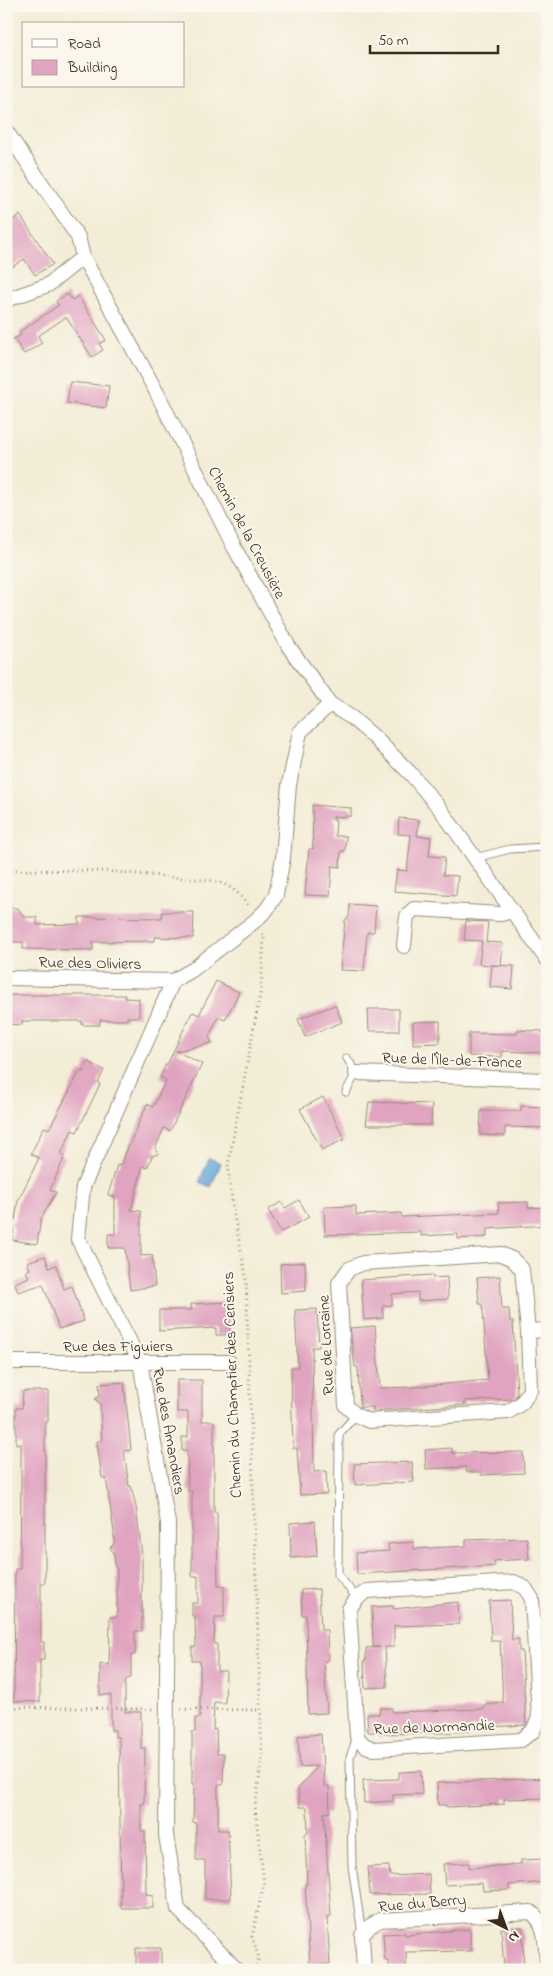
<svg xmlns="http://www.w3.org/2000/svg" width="553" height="1976" viewBox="0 0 553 1976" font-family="'Indie Flower',sans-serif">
	<rect width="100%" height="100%" fill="#fbf7ec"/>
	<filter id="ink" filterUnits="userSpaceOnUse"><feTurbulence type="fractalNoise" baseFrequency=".02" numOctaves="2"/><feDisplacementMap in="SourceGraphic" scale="10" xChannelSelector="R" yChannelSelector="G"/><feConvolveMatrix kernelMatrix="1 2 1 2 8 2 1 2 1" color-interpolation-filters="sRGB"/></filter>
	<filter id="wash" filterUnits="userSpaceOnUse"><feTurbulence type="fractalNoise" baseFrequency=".0096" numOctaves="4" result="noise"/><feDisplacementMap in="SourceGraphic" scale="20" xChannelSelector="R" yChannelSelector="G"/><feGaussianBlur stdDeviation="1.12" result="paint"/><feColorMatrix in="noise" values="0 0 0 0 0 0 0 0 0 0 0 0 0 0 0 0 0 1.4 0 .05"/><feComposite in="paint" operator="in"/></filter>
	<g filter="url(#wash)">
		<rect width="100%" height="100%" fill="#f3edd7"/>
		<!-- water -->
		<path fill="#62a5d7" stroke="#4e687a" d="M209,1158l12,5 -10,24 -12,-5z"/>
		<g id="blocks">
			<!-- building -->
			<path fill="#e0a3c0" d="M20,215l33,49 -18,11 -11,-16 -18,12v-47z
				M68,294l4,6 6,-4 28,44 -7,4 4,6 -11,7 -26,-40 -28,19 4,7 -18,11 -10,-15 7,-4 -2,-3 40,-27 -3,-4z
				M70,382l39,4 -3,22 -39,-5z
				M312,805l39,3v8l-18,1v3h3l-1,16h11l-1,15h-4l-1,16 -8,-1 -2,30 -25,-1 4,-46h4z
				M399,818l20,2 -2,16 14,1 -2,19 16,1 -2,18 15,1 -2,20 -62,-5 3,-21 10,1 4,-36 -13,-1z
				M350,904l26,2 -2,26h-7l-3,39 -24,-1 5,-50 4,-3z
				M10,908h8l6,9h13v8l42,-1v-7l83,1v-6h32l-1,26 -38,-1v4l-62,1v8l-70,-1v-7h-17v-24z
				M466,921l22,1 -2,20 17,1 -2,23 -22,-2 3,-23 -18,-1z
				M492,965l22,1 -2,23 -22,-2z
				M216,981l23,11 -14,28 -7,-3 -9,20 3,6 -36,8 26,13 -32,67 -6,-3 -9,21 3,5 -6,2 -5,12 -4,-2 -12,44 10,1v45l11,-1 3,31 -25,4 -5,-42h-17v-14h7v-37l-7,-2 9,-30 3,1 27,-62 6,3 13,-27 -6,-3 6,-13 1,1 24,-51 2,-2 6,3z
				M9,995h116v3l14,1v18h-12v3h-27v5h-18v-4h-60v4l-16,-1v-22h3z
				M335,1005l7,17 -37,15 -7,-18z
				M368,1009h31v22h-30z
				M440,1021v22l-27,1v-22z
				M517,1030l25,1v2l5,1v19l-45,-2v6l-33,-1v-23l48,1z
				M87,1061l17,9 -6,13 2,1 -23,48 -5,-2 -11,24 4,2 -15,34 6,2 -15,27 -4,25 -25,-4 2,-12 -3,-5 4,-3 3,-19 21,-43 -8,-4 13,-27 5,2 31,-58 3,1z
				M323,1097l22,42 -23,11 -22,-41z
				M369,1102l63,2 -1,21h-65z
				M521,1106l26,1v21l-42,-1v9l-25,-1 1,-24h40z
				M299,1200l10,17 -28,15 -13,-22 13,-8 4,6z
				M528,1202v6l19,-1v18l-60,4v8l-29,2v-5l-37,2v-4l-96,3 -1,-28 32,-1v9l45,-2 1,4 97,-4 -1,-10z
				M45,1256l4,12 7,-3 8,24 8,-3 12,35 -25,8 -16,-45 -25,8 -3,-9 14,-6 -3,-6 4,-2 -3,-7z
				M305,1262l1,29 -25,2 -1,-29z
				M432,1275l1,3 14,-1 1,22 -30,2v-9l-26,2v11l-9,1v12l-19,2 -3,-40z
				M500,1276l2,33h7l1,12h3l4,73 -1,3 -4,2 -47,2v4l-92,6v-4h-13l-2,-40h-3l-5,-39 25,-2 5,62 35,-1 73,-7 -5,-69 -1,-7h-3l-2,-26z
				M229,1302l1,33h-14v-7l-57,3v-21h33l-1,-6z
				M317,1309l2,38h-7l2,125 12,-1 1,23 -27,1 -3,-47h-4l-1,-31 -1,-50h7l-3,-57z
				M177,1380h25v41h12v91h3l1,74h6v31h-9l-1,27h3v27h9l-1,32 -11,-1 -1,28 3,-1 1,25h7l-1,31h-5v45h10l3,69h-26v-39h-9v-37l-3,-1 1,-38h-2v-52h3v-14h5v-57h-8v-14h4l-1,-31h-3v-13h6v-27h-6v-85h-4l-1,-40h-5v-14h6v-25h-11z
				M124,1382l7,68 -7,1 5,35h2l5,21 6,49v75h-7v24h-4v23l-5,1 -1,6v27h16v36h4l-1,56h-3v27h4l1,63 7,1v13h-32l-2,-171h-4v-7h-4v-35h-11v-31l9,1 1,-48h7v-49h-2l-1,-15 -4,-5 4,-4v-12l-8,-54h-4l-3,-21 -2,-16h5l-2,-37 -5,-5 5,-3 -1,-12z
				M23,1391h25v31h-3v161h-4v59h3v18h-4v42l-26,-1 1,-132h5l1,-91v-34h-5v-36h6z
				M452,1448v5l71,-1 1,21 -43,2v-3h-15v-5l-40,2 -1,-19z
				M412,1462l2,20 -59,3 -1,-21z
				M315,1521l2,35 -26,2 -1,-35z
				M527,1538l2,21 -35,2 1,5 -138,8 -1,-21 33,-2 -1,-7 26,-2v7l52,-3v-6z
				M319,1589l2,41h6l1,31h-4l3,52 -19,1 -2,-99h-4l-1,-25z
				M510,1600l2,40 7,-1v12h3l4,74 -55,3 1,3 -28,2 -64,1v-2h-12l-1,-18h12l1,-6h12v4l92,-3v-4l19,-2 -3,-62h-9l-2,-40z
				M458,1602l1,22 -65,2v21h-9l2,40 -22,1 -1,-28h2v-12l14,-1h-7l-1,-40 21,-1 1,3z
				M321,1734l3,52h5l1,26 -6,1 7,103 -4,1 3,47 -20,1 -5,-81h2l-2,-50 3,-1 -1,-26h-7l-2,-18 19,-23 -17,1 -2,-31z
				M421,1771l1,23 -29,1v6l-29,2 -1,-23 36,-1v-7z
				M547,1778v20l-43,1v5l-57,3 -1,-2h-8l-1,-22z
				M546,1859l1,23 -38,3v5l-26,1 -1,-8 -37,2 -2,-21 26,-1v5l52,-4v-4z
				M389,1866l1,10 39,-2 1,20 -60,1 -2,-28z
				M522,1927l2,40 -20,1 -3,-40z
				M470,1929l1,22 -65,1v18h-17l-1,-9h-3l-2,-27 22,-1v2z
				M136,1948h25v20l-2,2h-23z"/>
		</g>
	</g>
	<g filter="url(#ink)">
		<use href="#blocks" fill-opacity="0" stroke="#978c7a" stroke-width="1"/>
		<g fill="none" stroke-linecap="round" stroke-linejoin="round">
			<!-- lane casing -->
			<g stroke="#978c7a" stroke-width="9">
				<path id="lane" d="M475,858l35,-9 37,-2
					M346,1092l10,-19 -9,-15
					M356,1415l-17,19 -1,141 19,23
					M357,1737l-7,20 2,109 10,68"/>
			</g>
			<!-- street casing -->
			<g stroke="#978c7a" stroke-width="16">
				<path id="street" d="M6,131l72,106 5,20 74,136 77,154 55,100 41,57 22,14 22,19 37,37 30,36 106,150
					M6,300l42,-15 35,-28
					M404,946l3,-30 7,-7 87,5 11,-3
					M6,978l167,3
					M356,1073l191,7
					M501,1254l11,5 10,10 6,62 2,59 -8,13 -14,9 -139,9 -13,-6 -10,-9 -7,-123 10,-14 14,-6z
					M528,1331l19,-1
					M6,1362h223
					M514,1582l11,6 7,11 7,118 -6,14 -12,9 -147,9 -10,-4 -7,-8 -8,-128 8,-11 10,-7z
					M237,1970l-59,-61 -12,-74 2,-312 -28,-161 -62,-123 5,-52 90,-206 19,-11 64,-50 11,-11 9,-14 7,-37 6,-73 11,-53 30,-28
					M364,1970l-2,-35 8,-9 10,-6 151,-8c16,12 14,30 16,49"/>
			</g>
			<!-- path -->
			<path stroke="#978c7a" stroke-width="3" stroke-dasharray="1 4" stroke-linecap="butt" d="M6,870l99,1 110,10c16,4 25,13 34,26
				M6,1707l146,2
				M181,1709l79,1
				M254,1970l5,-12 -7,-21 12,-54 -9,-75 7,-50 -16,-482 -13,-66 -5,-45 33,-176 3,-51 -2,-5"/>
			<!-- lane -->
			<use href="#lane" stroke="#fff" stroke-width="7"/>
			<!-- street -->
			<use href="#street" stroke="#fff" stroke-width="14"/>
		</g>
	</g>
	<g text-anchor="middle" stroke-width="4" stroke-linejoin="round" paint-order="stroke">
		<!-- street labels -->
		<g font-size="16" fill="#3b2a1e" stroke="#fbf7ec">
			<text transform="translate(248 532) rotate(62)" y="6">Chemin de la Creusière</text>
			<text transform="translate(90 962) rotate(1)" y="6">Rue des Oliviers</text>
			<text transform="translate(452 1059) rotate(2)" y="6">Rue de l'Île-de-France</text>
			<text x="118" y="1351">Rue des Figuiers</text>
			<text transform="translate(325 1345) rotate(-93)" y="6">Rue de Lorraine</text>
			<text transform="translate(231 1385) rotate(-92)" y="6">Chemin du Champtier des Cerisiers</text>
			<text transform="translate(170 1431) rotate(80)" y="6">Rue des Amandiers</text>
			<text transform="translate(434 1726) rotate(-2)" y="6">Rue de Normandie</text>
			<text transform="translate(422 1902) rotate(-5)" y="6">Rue du Berry</text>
		</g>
	</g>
	<!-- margin -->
	<rect width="553" height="1976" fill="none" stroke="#fbf7ec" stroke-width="25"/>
	<!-- legend -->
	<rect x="22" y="22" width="162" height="65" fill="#fbf7ec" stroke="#aea59a"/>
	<rect x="32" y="39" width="25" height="8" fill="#ffffff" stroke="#aea59a"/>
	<text x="68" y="48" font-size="15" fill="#3b2a1e">Road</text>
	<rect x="32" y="60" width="25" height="15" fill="#e0a3c0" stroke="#aea59a"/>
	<text x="68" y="72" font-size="15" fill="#3b2a1e">Building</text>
	<!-- north arrow -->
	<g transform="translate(506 1928) rotate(138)" stroke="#fbf7ec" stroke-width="4" paint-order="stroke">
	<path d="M0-4L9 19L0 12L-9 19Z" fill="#3b2a1e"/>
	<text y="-8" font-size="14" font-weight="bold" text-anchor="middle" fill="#3b2a1e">N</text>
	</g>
	<!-- scale -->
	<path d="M370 45v8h128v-8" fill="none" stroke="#3b2a1e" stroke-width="2.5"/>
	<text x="378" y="45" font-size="15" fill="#3b2a1e" stroke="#fbf7ec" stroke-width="4" paint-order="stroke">50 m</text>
</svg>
